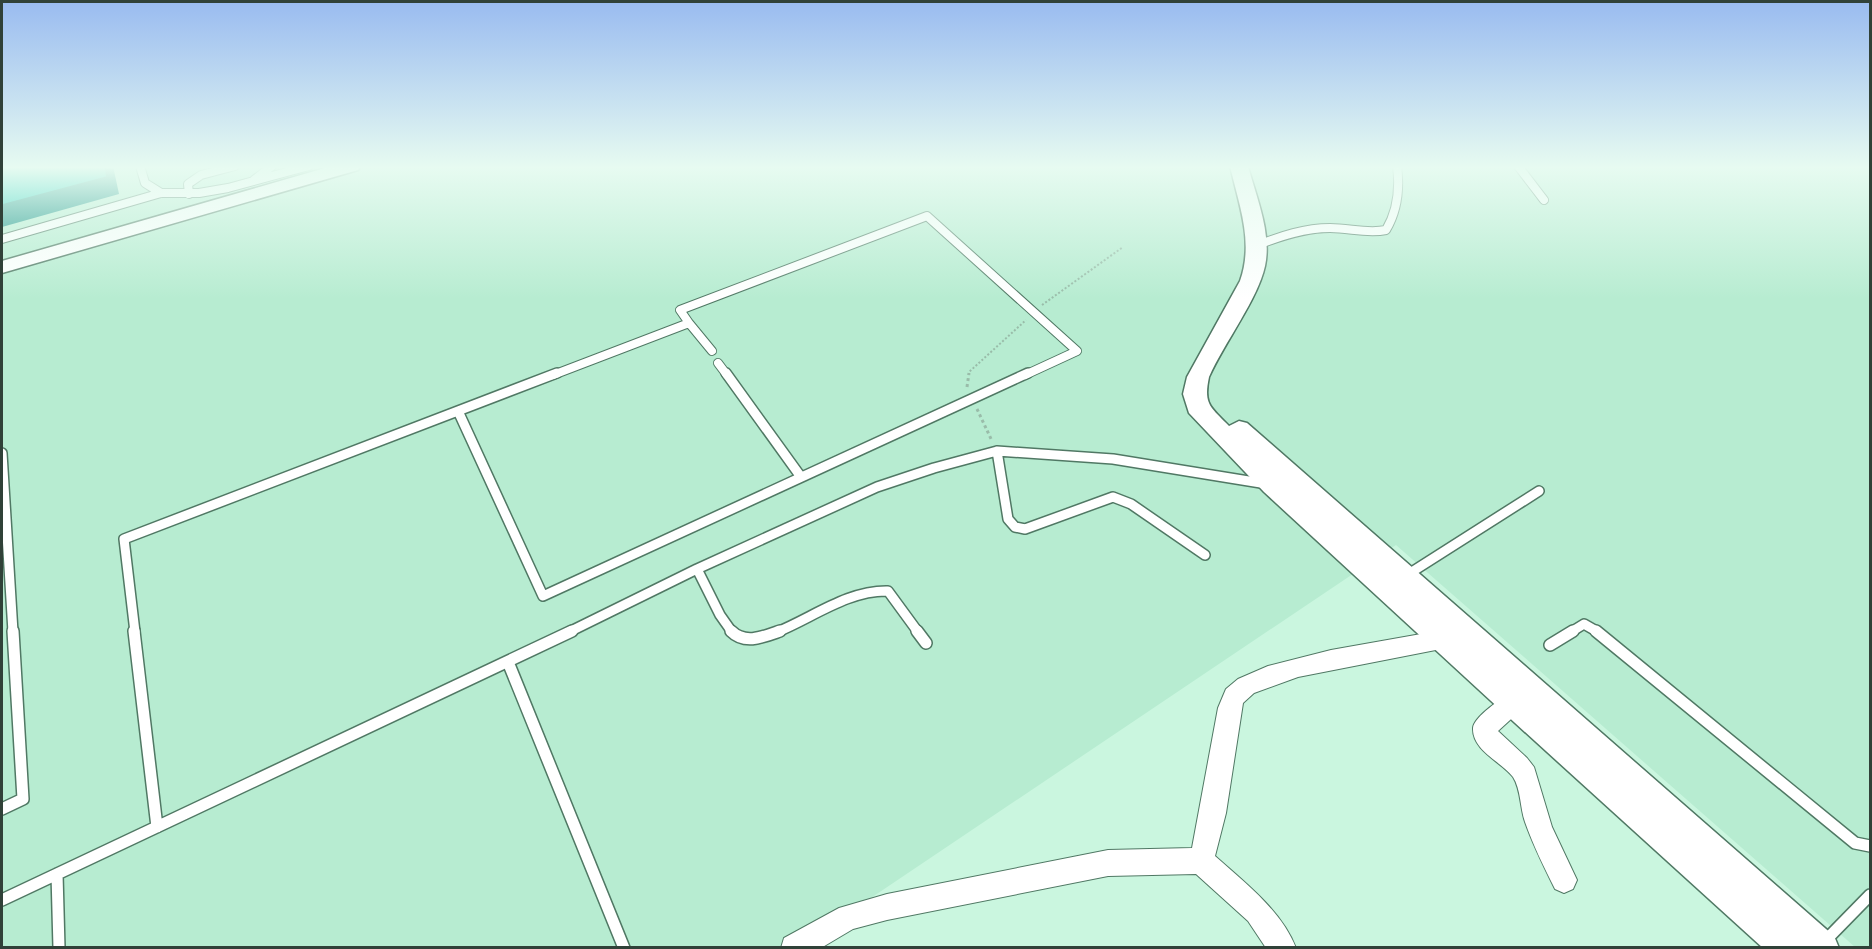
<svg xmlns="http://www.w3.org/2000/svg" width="1872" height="949" viewBox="0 0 1872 949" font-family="'Work Sans',sans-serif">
	<rect width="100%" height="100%" fill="#caf6df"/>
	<!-- built -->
	<path fill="#b7ecd1" d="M2,166h1868v781h-15l-459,-402 -598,402 -796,1z"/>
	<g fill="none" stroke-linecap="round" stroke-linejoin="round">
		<!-- service-far2 casing -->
		<g stroke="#507864" stroke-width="10">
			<path id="service-far2" d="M140,166l5,17 16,10
				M1518,166l26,34
				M254,180l18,-14
				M189,194l-1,-10 13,-9 34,-9
				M2,239l159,-46h38l29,-5 81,-22
				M1258,245c23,-9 47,-17 72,-17 20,0 37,6 56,2 12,-20 14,-41 11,-64
				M689,323l-9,-13 247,-94 150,135 -52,24
				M718,363l9,12
				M553,375l136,-52 23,28"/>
		</g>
		<!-- service-far1 casing -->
		<g stroke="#507864" stroke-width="12">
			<path id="service-far1" d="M726,373l75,104
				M458,411l85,185 485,-223
				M997,451l11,68 7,8 10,2 88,-32 18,7 74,51
				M2,453l11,179
				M697,569l23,46 12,17
				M1407,575l132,-84
				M135,632l-11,-93 433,-166
				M569,632l128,-63 180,-82 57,-19 63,-17 116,8 154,25
				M777,632c35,-14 71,-42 111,-41l30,41
				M1571,632l13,-8 14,8"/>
		</g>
		<!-- service casing -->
		<g stroke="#507864" stroke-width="14">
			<path id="service" d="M134,631l23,196
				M731,631c14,14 32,6 49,0
				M917,631l9,12
				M1596,631l259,212 15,3
				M1550,645l23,-14
				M508,662l116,286
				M2,809l21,-10 -10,-168
				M57,874l2,74
				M2,900l570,-269
				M1825,941l45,-46"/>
		</g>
		<!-- minor casing -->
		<g stroke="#507864" stroke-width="2">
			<path id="minor" d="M1451,625l8,2 3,7 -3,7 -8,6 -153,30 -44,16 -11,10 -17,110 -11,43c30,27 66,54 81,92h-30l-18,-27 -52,-47 -88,2 -221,44 -34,9 -32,19h-40l3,-10 55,-30 48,-14 221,-44 84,-2 26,-140 8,-19 12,-10 30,-13 63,-16 107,-19z
				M1513,693l8,3 4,7 -4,7 -23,21 29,27 7,9 18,60 25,53 -4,9 -9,4 -9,-4c-11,-22 -22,-44 -30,-67 -5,-14 -4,-33 -12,-45 -11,-15 -41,-26 -40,-49 1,-11 29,-31 40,-35z"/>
		</g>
		<!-- tertiary casing -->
		<g stroke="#507864" stroke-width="3">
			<path id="tertiary" d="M332,166h29l-3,4 -356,103v-12z
				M1230,166h18c8,31 24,67 17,100 -7,33 -41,77 -56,111 -6,28 2,30 20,49l10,-5 8,2 587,513 5,12h-76l-260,-236 -239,-220 -75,-79 -6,-19 4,-17 53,-96c14,-39 -1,-76 -10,-115z"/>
		</g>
		<!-- path-far1 -->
		<path stroke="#99bca9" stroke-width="2" stroke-dasharray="2 2" stroke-linecap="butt" d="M1042,305l81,-58
			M969,375v-3l57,-52"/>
		<!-- path -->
		<path stroke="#99bca9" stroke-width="3" stroke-dasharray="3 3" stroke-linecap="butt" d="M967,387l2,-14
			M977,409l15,32"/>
		<!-- service-far2 -->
		<use href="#service-far2" stroke="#fff" stroke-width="8"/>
		<!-- service-far1 -->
		<use href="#service-far1" stroke="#fff" stroke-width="9"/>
		<!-- service -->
		<use href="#service" stroke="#fff" stroke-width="11"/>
		<!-- minor -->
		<use href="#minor" fill="#fff" fill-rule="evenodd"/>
		<!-- tertiary -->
		<use href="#tertiary" fill="#fff" fill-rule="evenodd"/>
	</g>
	<!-- shaded-wall -->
	<path fill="#088b7f" d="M105,166h8l6,28 -117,33v-22z"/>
	<!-- building -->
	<path fill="#0cc7b5" stroke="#088b7f" stroke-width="1.5" d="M2,166h103l2,11 -105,28z"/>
	<!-- sky -->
	<linearGradient id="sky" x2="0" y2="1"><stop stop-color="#99bbf0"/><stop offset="0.56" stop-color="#e7fbf1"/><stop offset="1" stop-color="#e7fbf1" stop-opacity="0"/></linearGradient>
	<rect width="1872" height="299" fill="url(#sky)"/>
	<!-- border -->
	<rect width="1872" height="949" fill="none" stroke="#304138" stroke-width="6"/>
</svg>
